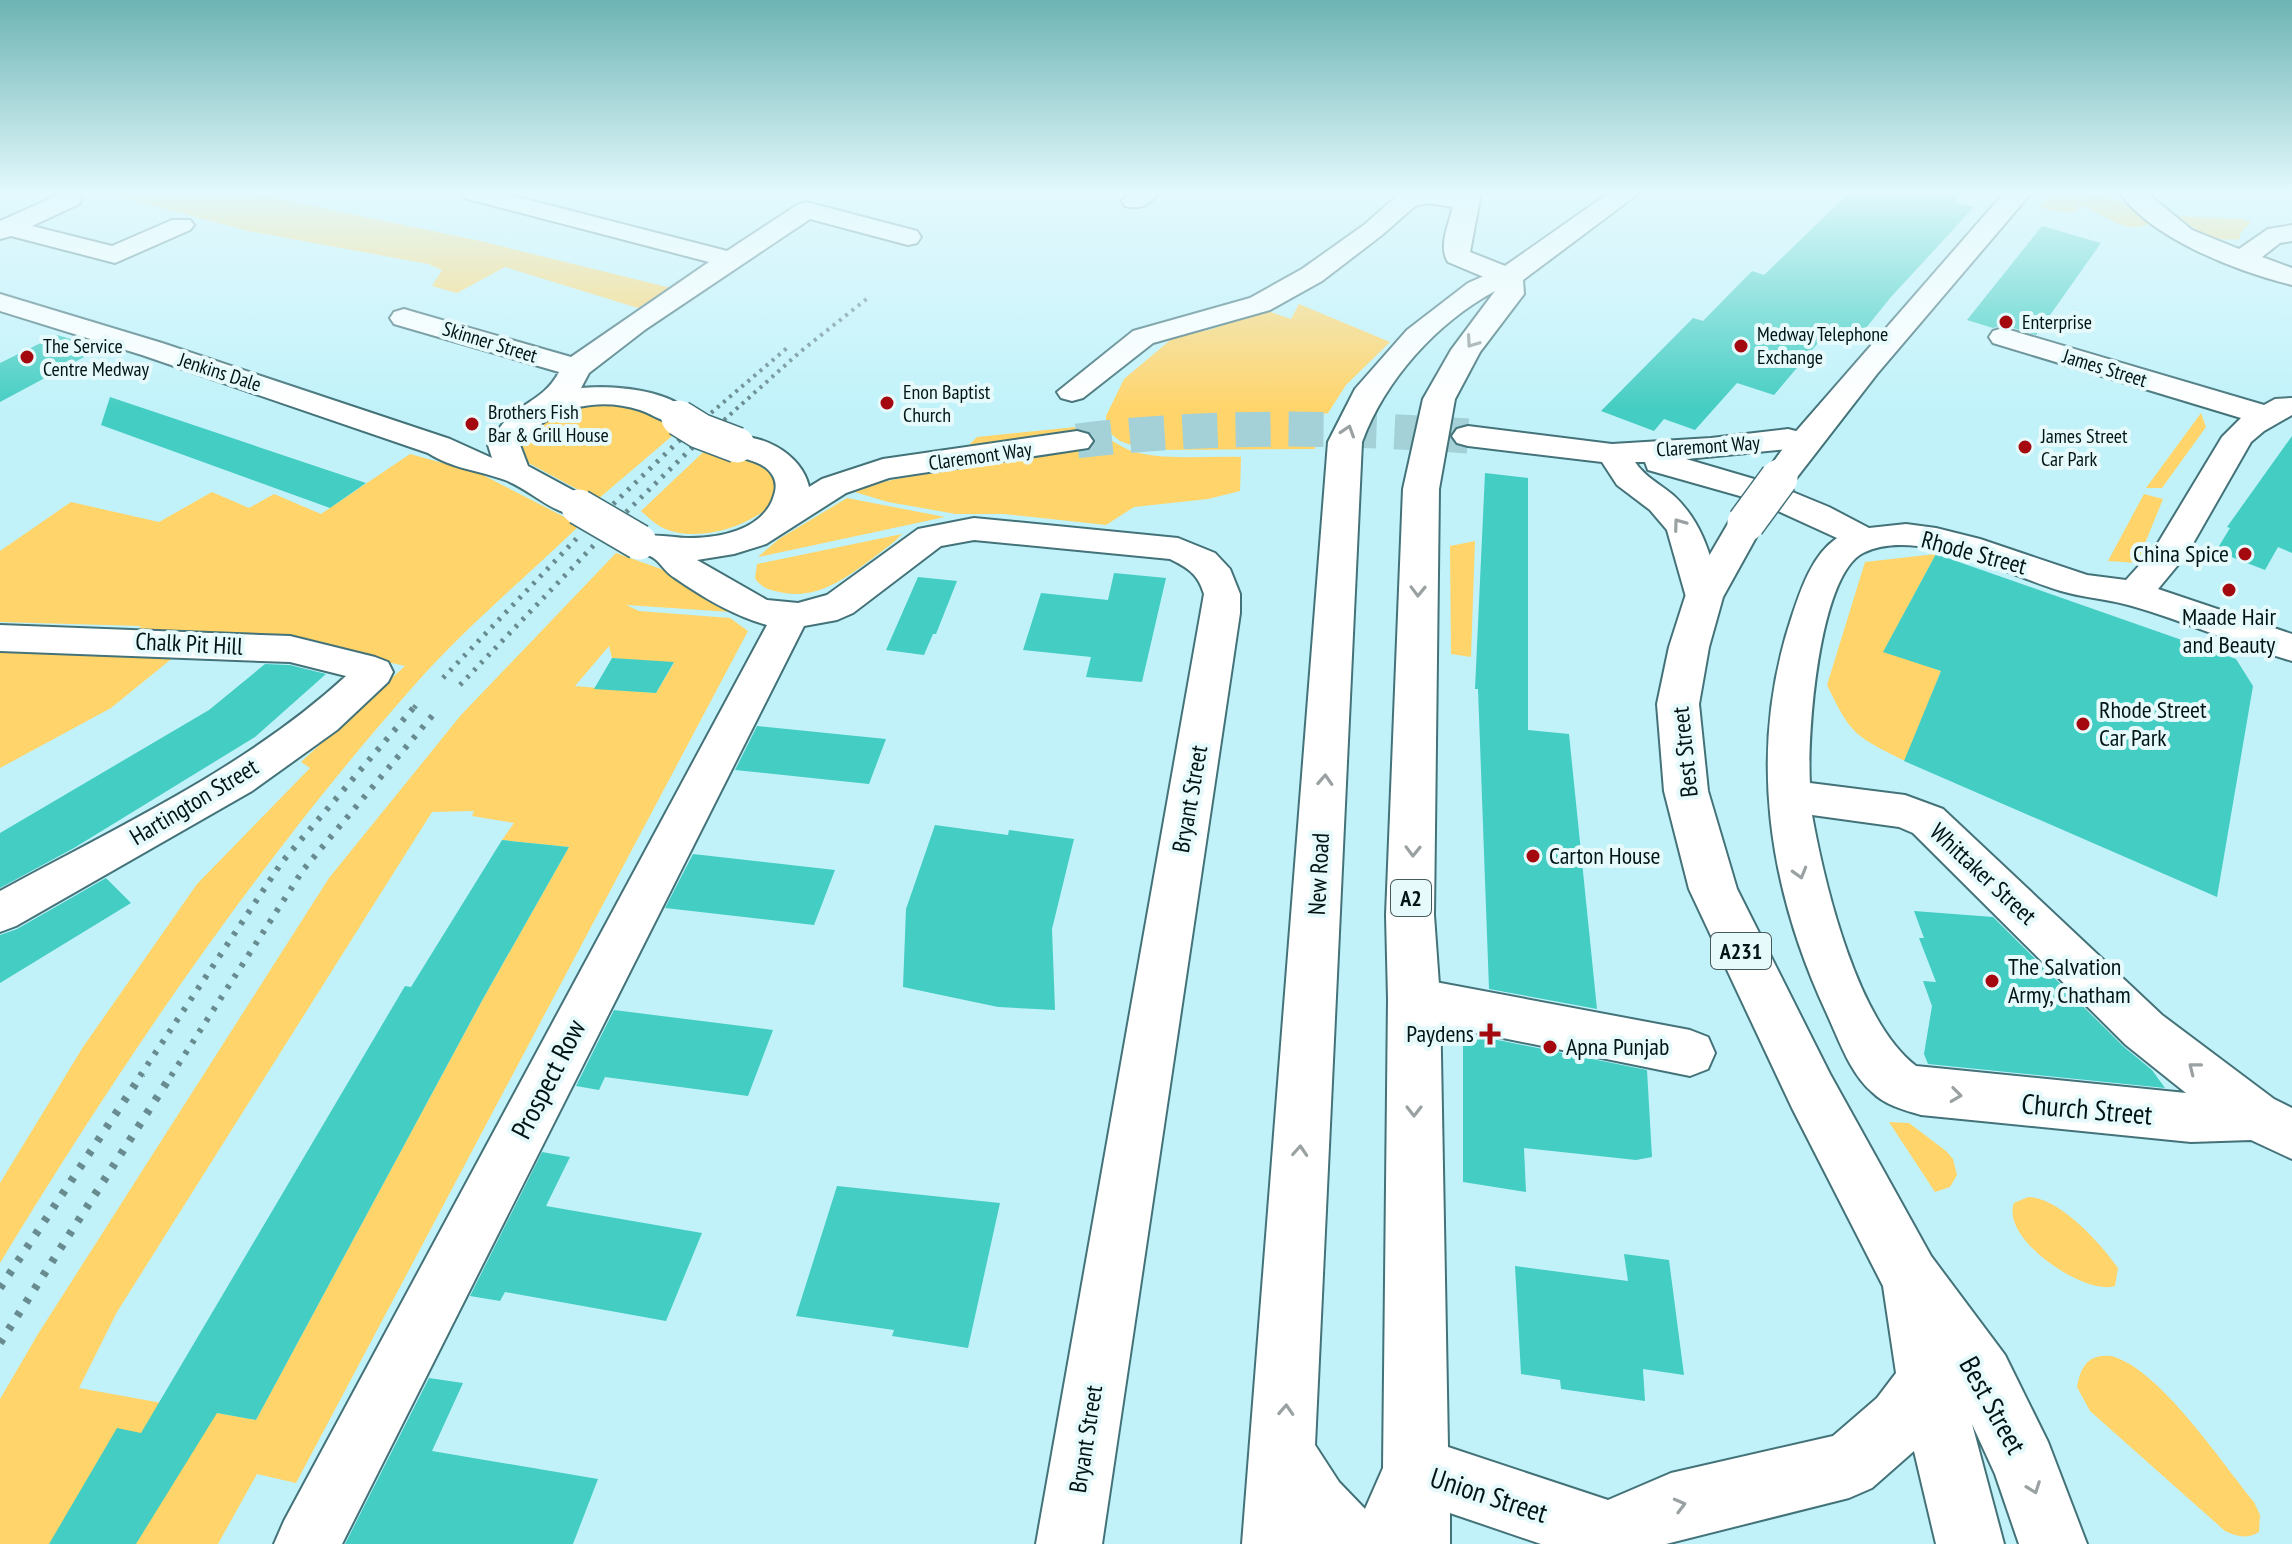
<svg xmlns="http://www.w3.org/2000/svg" width="2292" height="1544" viewBox="0 0 2292 1544" font-family="'PT Sans Narrow',sans-serif">
	<rect width="100%" height="100%" fill="#c1f2fa"/>
	<!-- green -->
	<path fill="#ffd46a" fill-rule="evenodd" d="M106,193h145l225,47 195,48 -33,20 -133,-41 -48,26 -25,-7 10,-16 -14,-6 -180,-33z
		M2053,193c30,0 79,1 95,31 -24,12 -46,-13 -70,-19v5l-12,3 -28,-6z
		M2179,216l63,3 9,3 -11,12v5c-25,3 -43,-6 -61,-23z
		M1299,304l91,38 -44,43 -18,28 -9,2 -4,34 -170,1 -25,-9 -14,-11v-14l18,-37 50,-42 38,-8 53,-19 26,9z
		M609,403l39,6 31,21 -82,70 -72,-39 -3,-15c15,-32 56,-40 87,-43z
		M2201,413l5,14 -44,61h-16z
		M1076,427c25,0 39,21 63,26 33,7 69,3 102,4l-1,34 -32,8 -74,8 -28,18 -102,-11h-48l-68,-12 -40,-12 53,-12 178,-28 -6,-17 -104,12 8,-8z
		M716,440l57,34 4,9 -4,21c-27,24 -77,40 -112,23 -7,-4 -14,-11 -20,-16z
		M410,454l69,19 101,52c-56,54 -118,105 -169,164 -156,177 -289,373 -411,574v-80l83,-136 114,-163 113,-116 -9,-6 104,-96 -66,-15 -205,-17 7,-8 -141,-4v-71l71,-49 88,20 53,-30 37,16 25,-14 47,20z
		M2144,494l19,5 -26,64 -29,-2z
		M847,498l98,19 -187,40 21,-18z
		M902,534c-8,9 -19,16 -29,24 -30,22 -58,44 -98,33 -9,-2 -15,-5 -20,-13l2,-14z
		M1475,541l-4,116 -20,-3 -1,-108z
		M616,553l62,22 53,37 -105,-7 13,6 91,7 18,13 -452,852 -39,-9 -39,70h-218v-145l38,-65 291,-456 132,-163zM609,646l3,12 62,5 -18,30 -81,-7zM474,811l-2,5 42,7 -12,17 67,7 -86,152 -227,421 -177,-32 38,-76 315,-500z
		M1936,554l-52,97 57,20 -36,90c-50,-25 -54,-26 -78,-76l38,-123z
		M0,642l180,10 -69,56 -111,60z
		M1889,1122l20,1 37,28 7,8 4,16 -7,12 -15,5z
		M2028,1197c32,1 72,46 90,71l-3,18c-30,10 -115,-47 -101,-83z
		M2111,1356c48,12 110,106 143,146l6,13 -1,17c-12,7 -21,5 -34,-1l-135,-120 -13,-24c4,-21 11,-33 34,-31z"/>
	<!-- building -->
	<path fill="#44cdc2" d="M1849,193h112l-7,9 20,5 -83,90 -34,42 -28,-9 -55,65 -37,-12 -42,47 -31,-11 -10,12 -53,-20 92,-93 10,3 49,-50 12,4z
		M2042,226l59,17 -65,92 -32,-10 -11,3 -26,-8z
		M57,335l44,13 -101,54v-39z
		M110,397l256,86 -36,25 -229,-83z
		M2292,436v117l-14,-6 -13,23 -49,-19 14,-23 -3,-1z
		M1485,473l43,5v252l41,4 28,275 -108,-20 -11,-300h-3z
		M1936,554l300,105 17,27 -36,211 -313,-136 37,-90 -58,-19z
		M1114,573l52,5 -24,104 -56,-5 5,-20 -68,-7 18,-57 67,7z
		M918,577l39,4 -21,53h-3l-9,21 -38,-5z
		M612,658l62,4 -18,31 -62,-4z
		M265,664l25,1 36,9 -71,63 -181,111 -74,40v-55l209,-123z
		M757,726l129,13 -17,45 -134,-14z
		M935,825l73,10 1,-5 65,9 -22,90 3,81 -57,-3 -95,-20 3,-78z
		M502,840l67,7 -85,150 -228,423 -39,-7 -81,131h-87l68,-116 24,5 264,-447 6,1z
		M693,854l142,16 -21,55 -149,-17z
		M106,878l25,25 -131,80v-48l17,-6z
		M1914,911l79,6 131,130 28,23 13,18 -237,-24 -4,-10 8,-48 -9,-25 13,1 -17,-44h5z
		M614,1010l159,20 -25,66 -143,-19 -6,13 -23,-4z
		M1463,1033l184,37 5,87 -16,3 -112,-12 2,44 -63,-10z
		M542,1152l28,5 -24,49 156,27 -36,88 -161,-29 -5,9 -30,-5z
		M837,1186l163,17 -32,145 -76,-12 2,-6 -98,-14z
		M1624,1254l45,6 15,115 -41,-6 2,32 -84,-12 -1,-9 -39,-6 -6,-108 113,15z
		M429,1378l34,5 -31,68 166,28 -25,65h-228z"/>
	<g fill="none" stroke-linecap="round" stroke-linejoin="round">
		<!-- street-tunnel -->
		<path stroke="#a4d1d8" stroke-width="35" stroke-dasharray="35 18" stroke-linecap="butt" d="M1077,441c131,-16 260,-14 391,-5"/>
		<!-- street casing -->
		<g stroke="#447279" stroke-width="4">
			<path id="street" d="M76,193l6,6 -3,5 -47,22 80,20 60,-26h18l4,5 -4,5 -75,33 -104,-27 -11,3v-18l61,-27z
				M461,193h41l225,58 70,-46 9,-3 111,29 4,6 -4,6 -9,2 -98,-26 -164,110 -57,44 -8,15c30,-3 92,1 111,28l-5,7c-19,4 -30,-7 -47,-13 -44,-14 -92,-2 -120,35l8,21 63,34 5,7 -5,7c-32,8 -57,-23 -86,-34 -27,-10 -52,-11 -77,-27l-286,-98 -142,-44v-17l162,49 288,96 42,19 -4,-13c6,-9 12,-19 19,-26 19,-18 39,-22 52,-47l-165,-48 -4,-6 4,-6 10,-3 10,3 157,45 138,-95 -245,-64z
				M1129,193h29c-8,12 -19,17 -33,13l-3,-5z
				M1405,193h76l-11,59 48,19 4,6 -4,6h-20l-50,-21c-10,-15 1,-39 5,-55l-24,-4 -14,3 -33,29 -60,46 -52,29 -117,33 -70,55 -11,3 -11,-3 -4,-6 76,-61 117,-33 52,-29 62,-44 34,-30z
				M2120,193h27l45,37 47,19 29,-20 24,-4v16l-12,2 -18,14 30,11v17c-53,-13 -140,-46 -172,-92z
				M2003,328l261,77 11,-6 17,-1v17l-28,16 -13,11 -64,112 -29,35 134,45v27c-54,-15 -106,-40 -160,-55 -23,-7 -48,-8 -71,-15 -53,-16 -144,-65 -198,-38 -45,23 -56,184 -53,230l95,12 38,14 219,206 112,84 18,9v51l-41,-19 -60,2 -270,-27c-17,-5 -36,-10 -49,-23 -22,-19 -33,-52 -45,-78 -59,-126 -80,-264 -35,-398 9,-27 20,-61 45,-78l-83,-38 -106,-30 -3,-8h-10c10,15 25,22 38,33 31,28 38,64 49,102l-5,8 -13,4 -13,-4 -5,-8 -19,-67 -17,-20 -33,-25 -15,-23 -134,-16 -11,-3 -5,-7 5,-7 11,-3 144,18 99,-6 77,-9 27,7 5,7 -5,7 -11,3 -16,-4 -102,10 92,27 51,21 40,21 37,-4 30,4 44,11 107,36 39,5 29,-32 67,-111 19,-19 -248,-75 -4,-6 4,-6zM1812,815l87,12 14,6 213,212 60,48 -270,-27c-59,-45 -91,-180 -104,-251z
				M1077,431l11,3 5,7 -5,7 -199,30 -43,15 -80,51 -32,10 -37,6 70,40 31,3 29,-8 91,-66 56,-11 204,20 37,15 15,16 10,25v19l-138,931h-66l168,-950c-6,-20 -16,-26 -34,-35l-196,-19 -33,6 -88,67 -16,7 -33,6 -462,918h-68l10,-23 483,-896c-33,-9 -63,-27 -92,-47 -16,-10 -13,-20 -34,-25l-6,-8 6,-8c16,-4 32,1 49,1 30,0 69,-8 82,-37 3,-8 6,-16 1,-25 -11,-20 -40,-14 -52,-31l5,-7c31,-8 76,15 83,49l13,-8 61,-20z
				M0,625l290,11 85,21 13,5 5,10 -5,10 -51,48 -85,61 -236,135 -16,6v-41c119,-65 246,-123 346,-215l-56,-14 -290,-11z
				M1414,978l276,52 18,7 7,16 -7,16 -18,7 -276,-56 -17,-6 -7,-15 7,-15z"/>
		</g>
		<!-- primary casing -->
		<g stroke="#447279" stroke-width="4">
			<path id="primary" d="M1609,193h30l-116,87 1,14 -44,58 -25,47 -16,90 -5,426 6,84 8,448 160,53 63,-27 162,-37 44,-38 19,-25 -13,-87 -91,-178 -103,-219 -25,-98 -7,-87 12,-57 16,-50 48,-82 13,-3 13,3 5,8 -41,74 -14,50 -10,57 9,87 29,98 93,185 101,182 74,99 43,87 39,102h-68l-24,-70 -23,-50 32,120h-68l-22,-93 -42,37 -23,10 -183,46h-125l-91,-31v31h-208l86,-1102 27,-53 52,-59 61,-47 34,-15zM1495,291l-44,59 -28,49 -20,90 -17,426 2,84 -5,469 -18,41 -26,-27 -24,-37 47,-1003c23,-62 74,-119 133,-151z
				M2004,193h27l-154,181 -86,111 -12,3 -12,-3 -5,-7 30,-42z"/>
		</g>
		<!-- street -->
		<use href="#street" fill="#fff" fill-rule="evenodd"/>
		<!-- primary -->
		<use href="#primary" fill="#fff" fill-rule="evenodd"/>
		<!-- rail-far3 -->
		<path stroke="#688b90" stroke-width="4" stroke-dasharray="3 5" stroke-linecap="butt" d="M705,418l82,-70
			M724,420l76,-68 69,-55"/>
		<!-- rail-far2 -->
		<path stroke="#688b90" stroke-width="5" stroke-dasharray="3 7" stroke-linecap="butt" d="M719,424l7,-6
			M606,511l79,-76
			M619,519l80,-78
			M443,678l136,-142
			M460,685l135,-141
			M414,708l4,-5"/>
		<!-- rail-far1 -->
		<path stroke="#688b90" stroke-width="6" stroke-dasharray="4 9" stroke-linecap="butt" d="M140,1076l142,-214 133,-156
			M171,1076l132,-206 134,-160"/>
		<!-- rail -->
		<path stroke="#688b90" stroke-width="8" stroke-dasharray="5 11" stroke-linecap="butt" d="M0,1288l142,-214
			M0,1343l172,-269"/>
		<!-- street-bridge-far1 casing -->
		<g stroke="#447279" stroke-width="31" stroke-linecap="butt">
			<path id="street-bridge-far1" d="M676,416l6,4"/>
		</g>
		<!-- street-bridge casing -->
		<g stroke="#447279" stroke-width="38" stroke-linecap="butt">
			<path id="street-bridge" d="M679,418l21,13 37,14
				M579,507l60,35"/>
		</g>
		<!-- primary-bridge casing -->
		<g stroke="#447279" stroke-width="40" stroke-linecap="butt">
			<path id="primary-bridge" d="M1746,523l33,-45"/>
		</g>
		<!-- street-bridge-far1 -->
		<use href="#street-bridge-far1" stroke="#fff" stroke-width="28"/>
		<!-- street-bridge -->
		<use href="#street-bridge" stroke="#fff" stroke-width="35"/>
		<!-- primary-bridge -->
		<use href="#primary-bridge" stroke="#fff" stroke-width="37"/>
	</g>
	<!-- one-way arrows -->
	<defs><path id="oneway-chevron" d="M-2-3.5L2.5 0L-2 3.5" fill="none" stroke-width="1.6" stroke-linecap="round" stroke-linejoin="round" transform="scale(2)"/></defs>
	<g stroke="#9aa1a2">
		<use href="#oneway-chevron" transform="translate(1472 342) rotate(125)"/>
		<use href="#oneway-chevron" transform="translate(1348 431) rotate(-72)"/>
		<use href="#oneway-chevron" transform="translate(1679 524) rotate(-126)"/>
		<use href="#oneway-chevron" transform="translate(1418 591) rotate(91)"/>
		<use href="#oneway-chevron" transform="translate(1325 780) rotate(-87)"/>
		<use href="#oneway-chevron" transform="translate(1413 851) rotate(91)"/>
		<use href="#oneway-chevron" transform="translate(1800 873) rotate(74)"/>
		<use href="#oneway-chevron" transform="translate(2194 1068) rotate(-142)"/>
		<use href="#oneway-chevron" transform="translate(1956 1095) rotate(7)"/>
		<use href="#oneway-chevron" transform="translate(1414 1111) rotate(90)"/>
		<use href="#oneway-chevron" transform="translate(1300 1151) rotate(-86)"/>
		<use href="#oneway-chevron" transform="translate(1286 1410) rotate(-87)"/>
		<use href="#oneway-chevron" transform="translate(2034 1488) rotate(70)"/>
		<use href="#oneway-chevron" transform="translate(1680 1505) rotate(-15)"/>
	</g>
	<!-- sky -->
	<linearGradient id="sky" x2="0" y2="1"><stop stop-color="#6db4b4"/><stop offset="0.47" stop-color="#e3f9fd"/><stop offset="1" stop-color="#e3f9fd" stop-opacity="0"/></linearGradient>
	<rect width="2292" height="409" fill="url(#sky)"/>
	<!-- markers -->
	<g fill="#a3090f" stroke="#e6fafc" stroke-width="3">
		<circle cx="2006" cy="322" r="8"/>
		<circle cx="1741" cy="346" r="8"/>
		<circle cx="27" cy="357" r="8"/>
		<circle cx="887" cy="403" r="8"/>
		<circle cx="472" cy="424" r="8"/>
		<circle cx="2025" cy="447" r="8"/>
		<circle cx="2245" cy="554" r="8"/>
		<circle cx="2229" cy="590" r="8"/>
		<circle cx="2083" cy="724" r="8"/>
		<circle cx="1533" cy="856" r="8"/>
		<circle cx="1992" cy="981" r="8"/>
		<path d="M1486 1022h8v8h8v8h-8v8h-8v-8h-8v-8h8z"/>
		<circle cx="1550" cy="1047" r="8"/>
	</g>
	<g text-anchor="middle" stroke-width="8" stroke-linejoin="round" paint-order="stroke">
		<!-- far-poi labels -->
		<g font-size="20" fill="#021416" stroke="#e6fafc" text-anchor="start">
			<text x="2022" y="329">Enterprise</text>
			<text x="1757" y="341">Medway Telephone<tspan x="1757" dy="23">Exchange</tspan></text>
			<text x="43" y="353">The Service<tspan x="43" dy="23">Centre Medway</tspan></text>
			<text x="903" y="399">Enon Baptist<tspan x="903" dy="23">Church</tspan></text>
			<text x="488" y="419">Brothers Fish<tspan x="488" dy="23">Bar &amp; Grill House</tspan></text>
			<text x="2041" y="443">James Street<tspan x="2041" dy="23">Car Park</tspan></text>
		</g>
		<!-- far-street labels -->
		<g font-size="20" fill="#021416" stroke="#e6fafc">
			<text transform="translate(490 342) rotate(17)" y="7">Skinner Street</text>
			<text transform="translate(2105 368) rotate(17)" y="7">James Street</text>
			<text transform="translate(220 372) rotate(18)" y="7">Jenkins Dale</text>
			<text transform="translate(1708 446) rotate(-4)" y="7">Claremont Way</text>
			<text transform="translate(980 456) rotate(-8)" y="7">Claremont Way</text>
		</g>
		<!-- shield labels -->
		<g fill="#e6fafc" stroke="#46595b" stroke-width="2">
			<rect x="1391" y="880" width="40" height="36" rx="6"/>
			<rect x="1711" y="933" width="60" height="36" rx="6"/>
		</g>
		<g font-size="22" font-weight="bold" fill="#021416">
			<text x="1411" y="906">A2</text>
			<text x="1741" y="959">A231</text>
		</g>
		<!-- street labels -->
		<g font-size="24" fill="#021416" stroke="#e6fafc">
			<text transform="translate(1974 553) rotate(15)" y="8">Rhode Street</text>
			<text transform="translate(189 644) rotate(3)" y="8">Chalk Pit Hill</text>
			<text transform="translate(1685 752) rotate(-96)" y="8">Best Street</text>
			<text transform="translate(1190 799) rotate(-80)" y="8">Bryant Street</text>
			<text transform="translate(194 802) rotate(-31)" y="8">Hartington Street</text>
			<text transform="translate(1319 874) rotate(-87)" y="8">New Road</text>
			<text transform="translate(1983 874) rotate(43)" y="8">Whittaker Street</text>
			<text transform="translate(1086 1439) rotate(-81)" y="8">Bryant Street</text>
		</g>
		<!-- poi labels -->
		<g font-size="24" fill="#021416" stroke="#e6fafc" text-anchor="start">
			<text x="2229" y="562" text-anchor="end">China Spice</text>
			<text x="2229" y="625" text-anchor="middle">Maade Hair<tspan x="2229" dy="28">and Beauty</tspan></text>
			<text x="2099" y="718">Rhode Street<tspan x="2099" dy="28">Car Park</tspan></text>
			<text x="1549" y="864">Carton House</text>
			<text x="2008" y="975">The Salvation<tspan x="2008" dy="28">Army, Chatham</tspan></text>
			<text x="1474" y="1042" text-anchor="end">Paydens</text>
			<text x="1566" y="1055">Apna Punjab</text>
		</g>
		<!-- near-street labels -->
		<g font-size="28" fill="#021416" stroke="#e6fafc">
			<text transform="translate(548 1079) rotate(-63)" y="10">Prospect Row</text>
			<text transform="translate(2087 1109) rotate(5)" y="10">Church Street</text>
			<text transform="translate(1993 1405) rotate(61)" y="10">Best Street</text>
			<text transform="translate(1489 1495) rotate(18)" y="10">Union Street</text>
		</g>
	</g>
</svg>
